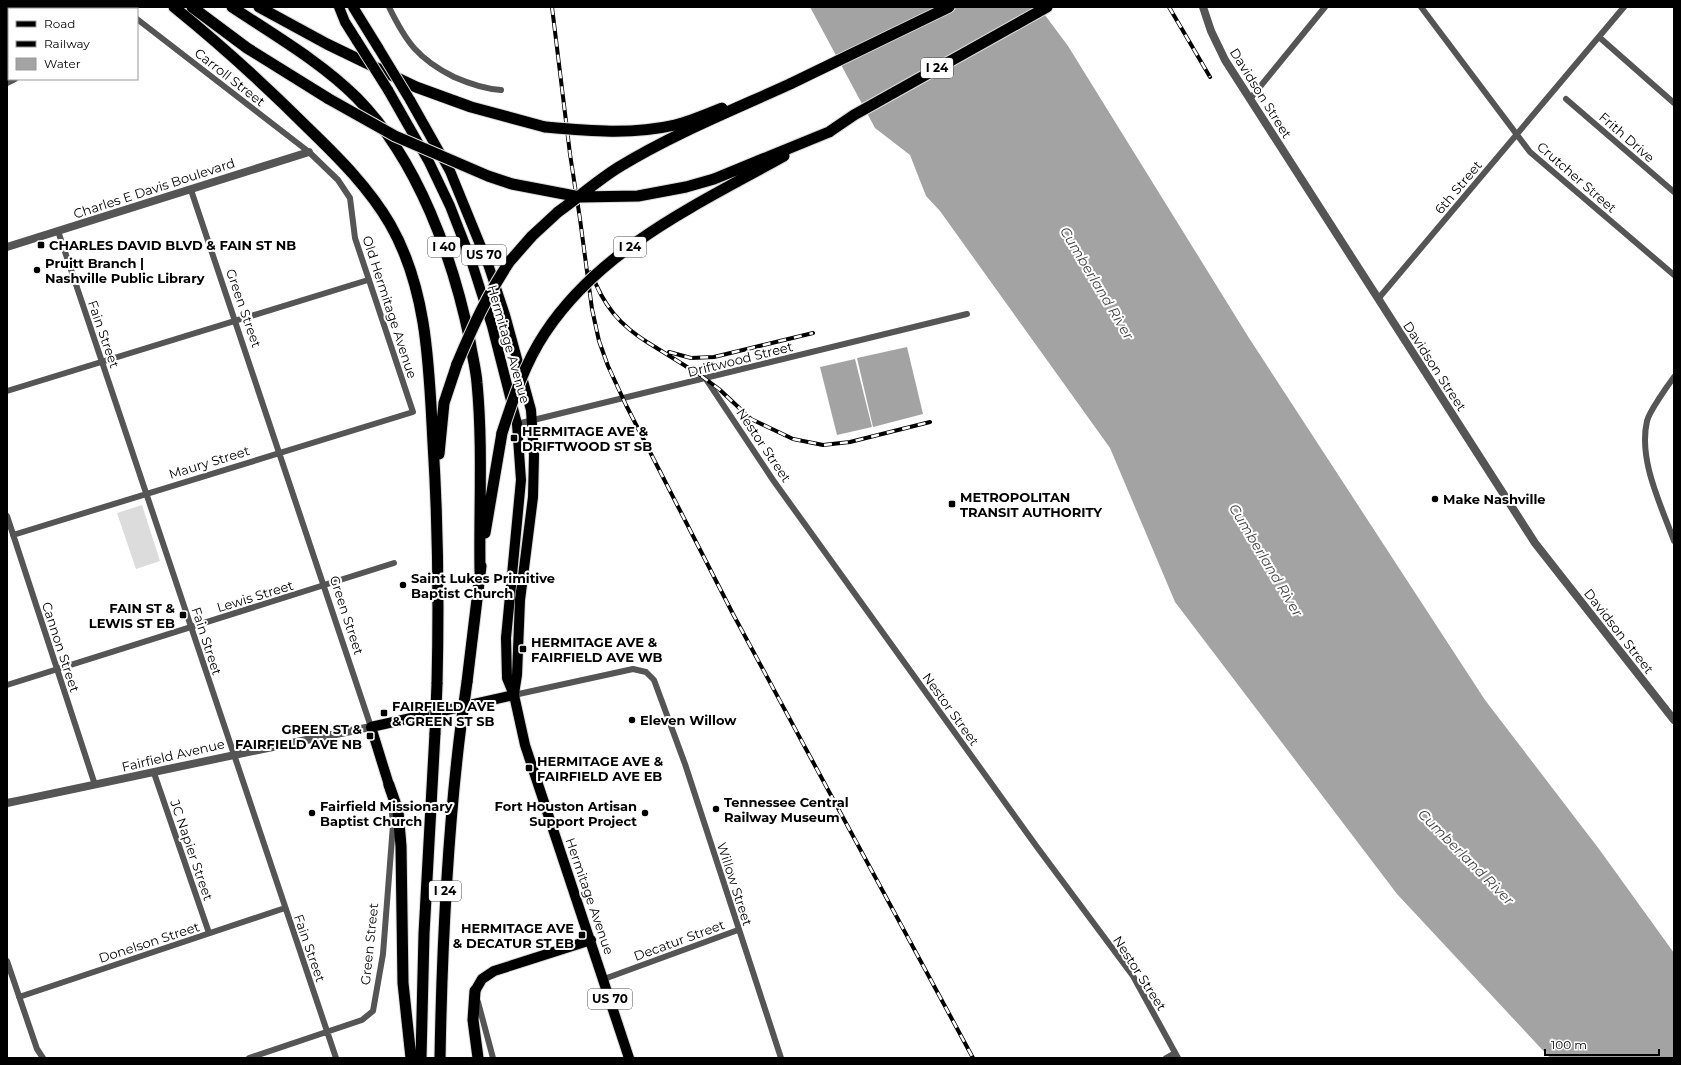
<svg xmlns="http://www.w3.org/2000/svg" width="1681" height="1065" viewBox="0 0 1681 1065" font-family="Montserrat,sans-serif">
	<rect width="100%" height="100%" fill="#fff"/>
	<!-- green -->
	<path fill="#dcdcdc" d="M142,505l18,56 -24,8 -19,-56z"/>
	<!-- water -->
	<path fill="#a3a3a3" d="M810,7h229l29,39 181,292 236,362 114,149 75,104v105h-124l-153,-164 -222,-292 -65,-154 -170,-237 -14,-15 -16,-41 -35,-27z
		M907,347l16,67 -50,13 -16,-69z
		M855,359l17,68 -35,8 -17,-68z"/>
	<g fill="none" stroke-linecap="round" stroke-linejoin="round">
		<!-- primary casing -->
		<g stroke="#dbdbdb" stroke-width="12">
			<path id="primary" d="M339,7l6,15 12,19
				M353,7l26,42
				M388,90l41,72 21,44 21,54 21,66 25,98 4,56 -15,158 1,40 7,17 11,50 104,313
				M410,100l40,71 38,93 17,51 26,95 3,45 -1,42 -13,103 -3,75 -3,19
				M389,785l-18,-58 143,-32
				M475,991l7,-12 12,-8 97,-31"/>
		</g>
		<!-- motorway casing -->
		<g stroke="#dbdbdb" stroke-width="13">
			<path id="motorway" d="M174,7c47,38 92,79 135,122 30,29 60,59 81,95 38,66 39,145 43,219 5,80 6,160 4,241
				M192,7l55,41 82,51
				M232,7c42,28 89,55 125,91 61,62 96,160 113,243 2,14 6,28 7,42 6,63 2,126 3,188
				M259,7l68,37 89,43 55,20 74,20
				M790,84l159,-77
				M829,132l25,-17 193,-108
				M510,261l22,-25 26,-24
				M439,454l5,-51 13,-39
				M485,533l17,-100
				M467,682l14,-116
				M389,785l9,26 3,35 2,137 8,75
				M475,991l-2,29 5,38
				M421,1058l3,-124 11,-201
				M440,1058c2,-112 7,-222 21,-333"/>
		</g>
		<!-- minor -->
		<path stroke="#555" stroke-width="6" d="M121,7l2,2
			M389,7c17,35 29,52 65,70 16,7 30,12 47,13
			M1421,7l109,145 144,123
			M78,9l2,-2
			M1599,37l75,66
			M7,83l8,-4
			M1250,99l75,-92
			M1566,99l108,93
			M191,190l180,537
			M58,231l278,827
			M1378,299l246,-292
			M1674,377c-6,8 -25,35 -27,44 -9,39 14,84 27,120
			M706,379l67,101 264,367 96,129 45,82
			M7,391l361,-111
			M517,424l450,-110
			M7,516l88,269
			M13,535l400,-123 -58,-174 -5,-40 -12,-18 -29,-28 -172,-133
			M7,685l387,-122
			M514,695l119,-26 13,3 8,8 31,84 96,294
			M154,773l55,160
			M7,961l30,88 6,9
			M604,979l134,-49
			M19,997l266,-89
			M478,1002l15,56
			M249,1058l113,-38 11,-9 10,-57 10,-129 -2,-23
			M1166,1058l9,-5"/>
		<!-- tertiary -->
		<path stroke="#555" stroke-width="8" d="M1203,7l8,24 14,29 310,483 139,177
			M7,247l302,-95
			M7,803c121,-25 242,-52 364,-76"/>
		<!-- primary -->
		<use href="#primary" stroke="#000" stroke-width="10"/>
		<!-- motorway -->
		<use href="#motorway" stroke="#000" stroke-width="11"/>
		<!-- rail casing -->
		<g stroke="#000" stroke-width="4">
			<path id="rail" d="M552,7l18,147 10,65 12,90 7,32 9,25 18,39 107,209 240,444
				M1169,7l41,70
				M591,272c12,33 28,53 59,72
				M647,342l53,33 19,14 32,30 42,20 30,6 27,-3 80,-20
				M669,352l22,6 23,-1 99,-24"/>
		</g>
		<!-- rail -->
		<use href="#rail" stroke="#fff" stroke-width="2.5" stroke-dasharray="8" stroke-linecap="butt"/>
		<!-- primary-bridge casing -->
		<g stroke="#dbdbdb" stroke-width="12" stroke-linecap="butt">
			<path id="primary-bridge" d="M357,41l31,49
				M379,49l31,51"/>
		</g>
		<!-- motorway-bridge casing -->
		<g stroke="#dbdbdb" stroke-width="13" stroke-linecap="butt">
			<path id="motorway-bridge" d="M329,99l66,37 93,40 24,8 68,13 58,-1 48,-9 28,-8 115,-47
				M545,127c44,4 87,8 130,-2 16,-4 32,-11 47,-17
				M558,212c21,-15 40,-32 61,-45 54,-33 114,-57 171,-83
				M457,364c16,-38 30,-69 53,-103
				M502,433c11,-34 23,-70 43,-100 56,-85 153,-129 239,-177
				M461,725l6,-43
				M435,733l2,-49"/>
		</g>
		<!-- primary-bridge -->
		<use href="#primary-bridge" stroke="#000" stroke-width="10"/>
		<!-- motorway-bridge -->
		<use href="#motorway-bridge" stroke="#000" stroke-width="11"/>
	</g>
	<!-- markers -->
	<g fill="#000" stroke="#fff" stroke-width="1.5">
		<rect x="37" y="241" width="8" height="8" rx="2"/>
		<circle cx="37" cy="270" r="4"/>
		<rect x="510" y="434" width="8" height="8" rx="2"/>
		<circle cx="1435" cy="499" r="4"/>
		<rect x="948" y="500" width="8" height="8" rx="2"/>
		<circle cx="403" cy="585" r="4"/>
		<rect x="179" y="611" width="8" height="8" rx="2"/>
		<rect x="519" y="645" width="8" height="8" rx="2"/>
		<rect x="380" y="709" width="8" height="8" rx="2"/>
		<circle cx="632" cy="720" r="4"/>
		<rect x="366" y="732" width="8" height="8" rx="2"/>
		<rect x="525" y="764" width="8" height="8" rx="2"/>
		<circle cx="716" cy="809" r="4"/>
		<circle cx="312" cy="813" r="4"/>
		<circle cx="645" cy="813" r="4"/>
		<rect x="578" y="931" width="8" height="8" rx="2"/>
	</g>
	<g text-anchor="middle" stroke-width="4" stroke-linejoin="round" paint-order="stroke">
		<!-- shield labels -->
		<g fill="#fff" stroke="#4c4c4c" stroke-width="1">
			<rect x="921" y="58" width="32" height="20" rx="3"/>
			<rect x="428" y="237" width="32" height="20" rx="3"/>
			<rect x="614" y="237" width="32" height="20" rx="3"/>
			<rect x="462" y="245" width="44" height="20" rx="3"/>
			<rect x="429" y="881" width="32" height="20" rx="3"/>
			<rect x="588" y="989" width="44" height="20" rx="3"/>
		</g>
		<g font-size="12" font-weight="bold" fill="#000">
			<text x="937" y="72">I 24</text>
			<text x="444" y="251">I 40</text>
			<text x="630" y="251">I 24</text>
			<text x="484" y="259">US 70</text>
			<text x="445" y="895">I 24</text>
			<text x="610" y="1003">US 70</text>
		</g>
		<!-- street labels -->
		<g font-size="13" fill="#000" stroke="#fff">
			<text transform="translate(230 77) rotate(38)" y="5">Carroll Street</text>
			<text transform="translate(1261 93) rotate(58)" y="5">Davidson Street</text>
			<text transform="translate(1627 137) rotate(41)" y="5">Frith Drive</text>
			<text transform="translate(1577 177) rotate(41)" y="5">Crutcher Street</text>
			<text transform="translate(1458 187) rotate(-50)" y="5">6th Street</text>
			<text transform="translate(154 188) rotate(-18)" y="5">Charles E Davis Boulevard</text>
			<text transform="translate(390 307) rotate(72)" y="5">Old Hermitage Avenue</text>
			<text transform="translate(244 308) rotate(71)" y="5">Green Street</text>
			<text transform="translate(104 334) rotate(71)" y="5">Fain Street</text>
			<text transform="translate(509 344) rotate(74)" y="5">Hermitage Avenue</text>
			<text transform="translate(740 359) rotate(-14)" y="5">Driftwood Street</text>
			<text transform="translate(1435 366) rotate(57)" y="5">Davidson Street</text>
			<text transform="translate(764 445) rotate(56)" y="5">Nestor Street</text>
			<text transform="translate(209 462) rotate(-17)" y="5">Maury Street</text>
			<text transform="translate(255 596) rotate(-17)" y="5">Lewis Street</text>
			<text transform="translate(347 615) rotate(72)" y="5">Green Street</text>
			<text transform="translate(1619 631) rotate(52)" y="5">Davidson Street</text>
			<text transform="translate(207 641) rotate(72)" y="5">Fain Street</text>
			<text transform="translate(61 647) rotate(72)" y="5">Cannon Street</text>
			<text transform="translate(951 709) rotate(54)" y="5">Nestor Street</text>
			<text transform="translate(173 755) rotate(-13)" y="5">Fairfield Avenue</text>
			<text transform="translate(192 850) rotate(71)" y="5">JC Napier Street</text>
			<text transform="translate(735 884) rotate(72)" y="5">Willow Street</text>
			<text transform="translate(590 896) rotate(71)" y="5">Hermitage Avenue</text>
			<text transform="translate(679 940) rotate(-20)" y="5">Decatur Street</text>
			<text transform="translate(149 942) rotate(-18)" y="5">Donelson Street</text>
			<text transform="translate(369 944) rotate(-84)" y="5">Green Street</text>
			<text transform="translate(310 948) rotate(71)" y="5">Fain Street</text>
			<text transform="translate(1140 973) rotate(57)" y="5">Nestor Street</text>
		</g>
		<!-- poi labels -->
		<g font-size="13" font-weight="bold" fill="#000" stroke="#fff" text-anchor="start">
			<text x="49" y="250">CHARLES DAVID BLVD &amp; FAIN ST NB</text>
			<text x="45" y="268">Pruitt Branch |<tspan x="45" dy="15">Nashville Public Library</tspan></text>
			<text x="522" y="436">HERMITAGE AVE &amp;<tspan x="522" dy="15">DRIFTWOOD ST SB</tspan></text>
			<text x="960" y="502">METROPOLITAN<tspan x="960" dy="15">TRANSIT AUTHORITY</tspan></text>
			<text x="1443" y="504">Make Nashville</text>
			<text x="411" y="583">Saint Lukes Primitive<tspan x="411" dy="15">Baptist Church</tspan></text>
			<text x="175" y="613" text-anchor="end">FAIN ST &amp;<tspan x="175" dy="15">LEWIS ST EB</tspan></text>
			<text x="531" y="647">HERMITAGE AVE &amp;<tspan x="531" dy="15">FAIRFIELD AVE WB</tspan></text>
			<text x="392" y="711">FAIRFIELD AVE<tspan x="392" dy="15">&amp; GREEN ST SB</tspan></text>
			<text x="640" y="725">Eleven Willow</text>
			<text x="362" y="734" text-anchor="end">GREEN ST &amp;<tspan x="362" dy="15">FAIRFIELD AVE NB</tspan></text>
			<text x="537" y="766">HERMITAGE AVE &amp;<tspan x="537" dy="15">FAIRFIELD AVE EB</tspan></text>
			<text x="724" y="807">Tennessee Central<tspan x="724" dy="15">Railway Museum</tspan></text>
			<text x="320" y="811">Fairfield Missionary<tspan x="320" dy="15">Baptist Church</tspan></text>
			<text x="637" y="811" text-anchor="end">Fort Houston Artisan<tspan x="637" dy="15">Support Project</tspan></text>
			<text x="574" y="933" text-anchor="end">HERMITAGE AVE<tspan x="574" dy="15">&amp; DECATUR ST EB</tspan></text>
		</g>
		<!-- water labels -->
		<g font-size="14" font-style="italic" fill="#444" stroke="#fff">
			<text transform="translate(1097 283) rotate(59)" y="5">Cumberland River</text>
			<text transform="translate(1266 560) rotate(59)" y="5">Cumberland River</text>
			<text transform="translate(1466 857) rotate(45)" y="5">Cumberland River</text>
		</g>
	</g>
	<!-- border -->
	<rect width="1681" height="1065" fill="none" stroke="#000000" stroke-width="16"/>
	<!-- legend -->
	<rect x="8" y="8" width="130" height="72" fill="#ffffff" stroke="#999999"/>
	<rect x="16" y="21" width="20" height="6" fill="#000000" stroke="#999999"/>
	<text x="44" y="28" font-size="12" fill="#000000">Road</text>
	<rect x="16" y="41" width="20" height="6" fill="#000000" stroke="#999999"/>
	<text x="44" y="48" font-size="12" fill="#000000">Railway</text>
	<rect x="16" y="58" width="20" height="12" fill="#a3a3a3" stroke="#999999"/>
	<text x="44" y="68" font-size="12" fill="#000000">Water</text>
	<!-- scale -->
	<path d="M1545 1049v6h114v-6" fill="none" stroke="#000000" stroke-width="2"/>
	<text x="1551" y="1049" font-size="12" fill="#000000" stroke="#ffffff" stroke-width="3" paint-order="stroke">100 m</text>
</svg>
